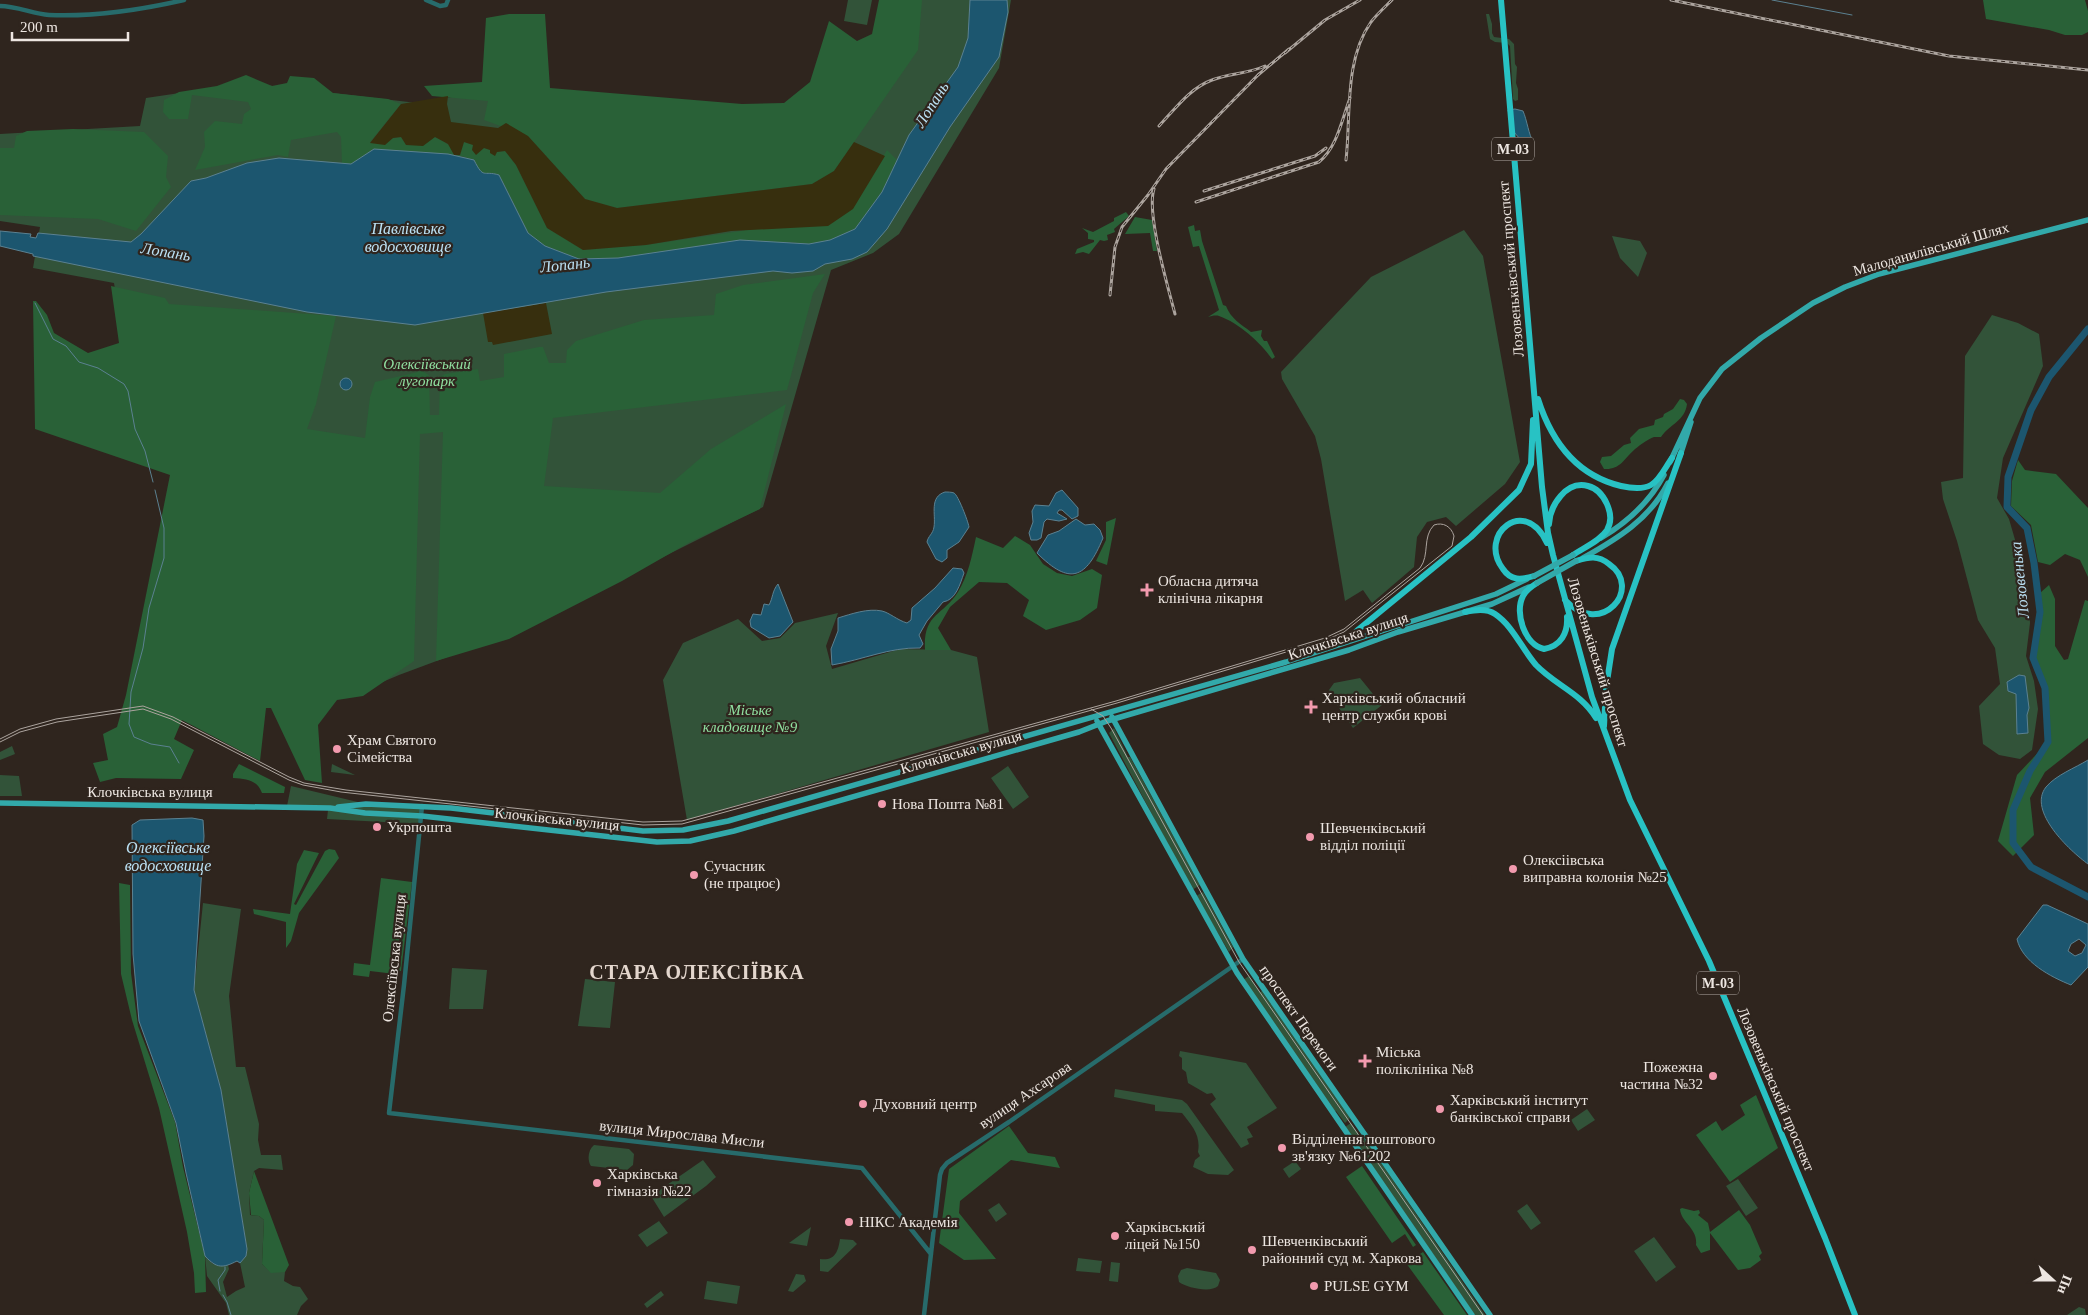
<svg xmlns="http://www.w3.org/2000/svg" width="2088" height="1315" viewBox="0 0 2088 1315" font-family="Georgia,serif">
	<rect width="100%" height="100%" fill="#2f251e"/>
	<!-- green -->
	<path fill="#325339" d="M848,0h24l-5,25 -23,-4z
		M891,0h120l-12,68 -100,166 -26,19 -42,17 -68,237 -254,127 -110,41 -33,14 -194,-227 -48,-115 -10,-64 -81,-15 7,-41 -40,-6v-87l140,-8 6,-28 101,-15 170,20 70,-12 307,21 90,-77z
		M1486,14h3l3,10v9l2,4 15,2 5,5 1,20 2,3 -1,16 2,6v11l-3,1 -2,-2 -3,-53 -3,-3 -12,-1 -5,-3z
		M1464,230l19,26 37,206 -15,22 -49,42 -10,-9 -19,5 -10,15 -3,30 -42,36 -9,-13 -18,11 -24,-142 -6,-23 -33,-57 -1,-7 90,-95z
		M1612,236l28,5 7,12 -9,24 -18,-19z
		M1992,315l26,8 21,11 4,32 -40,92 -6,40 12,21 18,62 3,42 -4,33 8,25 4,28 -6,41 -12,9 -21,-4 -16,-11 -4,-38 21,-22 -5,-36 -17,-28 -21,-79 -14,-42 -2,-17 22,-4 2,-122z
		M838,613l-12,33 6,23 68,-20 51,1 26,7 12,75 -302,88 -24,-140 20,-37 55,-24 24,22 18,-3 15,-15z
		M1360,678l22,27 -29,23 -23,-33 -1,-5 5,-7z
		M1114,728l14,29h2l70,128 -8,5 -83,-157z
		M12,746l3,8 -15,6v-8z
		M332,764l23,11 -24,-3z
		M1008,766l21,31 -16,12 -22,-31z
		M0,775l19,1 3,20h-22z
		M291,786l75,18 56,2 -1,18 -94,-5 1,-9 -41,-4z
		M1203,892l30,55 -4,5 -33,-56z
		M203,903l38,6 -12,87 7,71h9l14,57 -1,16 3,15h20l2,15 -24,-2 -5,3 -5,22 1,22 9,1 5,4 -2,44 9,8h14l-1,9 9,5 7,1 8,12 -7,7 -4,9h-68l-3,-12 -19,-27 -2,-20 8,8 15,1 1,4 -6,13 4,15 9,-6 9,-4 -5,-24 6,-7 1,-7 -26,-159 -27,-100z
		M452,968l35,2 -4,39h-34z
		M1249,976l11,16 2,-1 88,127 -5,5 -9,-12 -2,1 -91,-132z
		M585,979l30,3 -5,46 -32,-2z
		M1180,1051l66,12 31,45 -30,19 6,10 -6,2 2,5 -8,4 -31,-44 6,-5 -4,-6 -5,1 -19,-11 -2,-11 -4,-3v-11l-3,-2z
		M1115,1089l67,11 5,4 47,66 -6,5 -20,-1 -15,-7 2,-7 5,-4 -2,-4c3,-17 -6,-26 -16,-39l-27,-2v-6l-41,-8z
		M1587,1109l8,11 -17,11 -7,-11z
		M1351,1123l9,13 2,-1 123,180h-10l-130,-188z
		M594,1145l35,4 5,5 -1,11 -6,5 -36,-4c-4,-6 -3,-16 3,-21z
		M703,1160l13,17 -10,9 -42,31 -13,-21z
		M1295,1161l6,8 -12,9 -6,-9z
		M1738,1179l20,29 -12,8 -20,-30z
		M999,1203l8,11 -11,8 -8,-12z
		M1527,1204l14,19 -10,7 -14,-19z
		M659,1221l9,12 -21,14 -9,-12z
		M811,1227l-4,19 -18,-3z
		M1654,1237l22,30 -20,15 -22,-31z
		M840,1239l13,1 4,4 -29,28 -8,-1v-12c15,2 18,-7 20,-20z
		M1078,1258l24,3 -2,12 -24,-2z
		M1111,1262l9,1 -2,19 -9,-1z
		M1187,1268l29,5 4,7 -2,6c-7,7 -31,2 -39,-4l-1,-6 3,-6z
		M796,1274l8,1 2,6 -13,11 -5,-1z
		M707,1281l33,5 -3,18 -33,-5z
		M661,1291l3,4 -17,13 -3,-4z
		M2079,1307l6,2 1,6h-19z"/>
	<!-- forest -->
	<path fill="#296137" d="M879,0h43l-4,50 -84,121 -22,13 -195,24 -32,-9 -57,-63 -44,-16 4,-19 -56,-5 -8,-10 58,-4 4,-64 23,-4h36l5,74 192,16 42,-1 26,-21 19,-61 28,20 15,-7z
		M1983,0h102l3,11v21l-6,3h-17l-16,-5 -63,-11z
		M246,75l26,11 15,-3 3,-7 24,2 19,15 55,6 13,5 -31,38c16,-3 53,-9 67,-4 9,4 16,11 23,17l4,-13 33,10 8,-1 11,14 31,63 36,22 63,-5 95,-14 112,-23 34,-58 10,10 -15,32 -27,37 -25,11 -21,4 -19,-2 -172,16 -39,1 -34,-13 -17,-13 -25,-51 -10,-9 -9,1 -5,-3 -5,-11 -12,-4 -88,-7 -23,15h-9l-1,-27 -4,-5 -46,8 -3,17 -10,-2 -83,15 10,-23 -1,-15 11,-11 27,3 2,-10 7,-5 -3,-7 -56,-7 -4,24h-19l-6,-7 1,-12 15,-8 38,-6z
		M73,129l71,3 24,24 -2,21 5,10 -35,44 -38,-12 -98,-4v-67h14l2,-12 11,-5z
		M1126,212l3,4 -15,13 1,3 -8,3 1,5 -4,1 -4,-1 -11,14 -6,-2 -8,2 2,-5 17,-7v-2l-6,-1v-6l-6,-5 11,4 21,-11v-3z
		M1135,217l17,3 5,31h-4l-3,-18 -25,1z
		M1194,225l1,6 5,-1 2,11 21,64 3,1c5,13 15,18 25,26l11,-2 -1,6 3,5h3l8,16 -3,2c-12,-17 -33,-36 -53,-43 -3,-1 -8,0 -11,1l11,-7 -20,-64 -6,1 -5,-20z
		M825,274l-12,19 -26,97 -234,28 -9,68 116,7 51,-44 75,-45 -26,105 -70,33 -68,39 -113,58 -73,22 7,-229 -23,2 -6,227 -51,35 -26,4 -19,25 4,58 -17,-3 -34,-72h-5l-6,53 -78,-41 -8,19 20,11 -13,29 -65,-1 -16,4 -7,-19 15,-3 -5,-26 14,-7 9,-32 44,-220 -135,-46 -2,-128h3l11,14 7,18 34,20 31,-10 -8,-57 54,12 4,6 167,12 -20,88 -9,25 58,9 5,-41 5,-15 47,-11 7,4 1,40h9l1,-38 5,-3 33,-5 2,12 24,-4v-23l35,-7h4l6,16h17l1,-13 9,-9 68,-21 70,-5 2,-21 27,-9z
		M1680,399l4,1 3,4c-2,17 -17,20 -26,33 -2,0 -5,0 -7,0 -6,2 -17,10 -21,14 -9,8 -13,19 -29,18l-4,-7 2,-5 9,-1 13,-11 7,-2 -1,-5 9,-9 15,-4 1,-5 8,-3 1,-3 9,-5z
		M2018,460l7,10 31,4 32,34v69l-8,-17 -15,-6 -15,11 -12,-3 -7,-37 -20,-19 1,-25z
		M1116,518l-9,47 -11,-4 10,-21v-18z
		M1015,536l15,9 13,19 14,9 15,3 20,-7 10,6 -5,33 -17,12 -34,10 -23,-14 6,-16 -22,-17 -28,-1 -29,25 -12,21 13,22h-26c-2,-37 17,-33 33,-58 10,-16 14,-36 18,-55l27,11z
		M2049,585l6,14v47l9,14 4,-1 17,-59 3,1v137l-43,34 -15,26 4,37 -21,21 -15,-15 19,-66 31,-33 -3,-53 -12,-31 7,-46v-19z
		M239,764l46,23 -1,6h-22c-5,-13 -15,-14 -29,-15v-4z
		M329,849l6,1 4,8 -40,55 -8,28 -5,7v-26l-32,-8 -1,-5 37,5 7,-50 7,-14 15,3 -25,51 2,1 29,-54z
		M381,878l31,4 -11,89h-6v3l-25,-3 -1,6 -16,-2 1,-12 16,2z
		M119,883l11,2 1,88 7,53 37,96 8,45 22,89 1,36 -11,1 -1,-20 -7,-41 -28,-124 -27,-88 -11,-46z
		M1756,1095l22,53 -48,34 -34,-47 20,-14 6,10 23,-16 -5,-10z
		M1009,1126l19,27 27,4 5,11 -49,-8 -51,41 -1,12 37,46 -32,1 -25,-17 10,-74z
		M1362,1166l54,79 -3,2 -8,-13 -13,9 -46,-66z
		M254,1171l35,94 -4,7 -14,1 -9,-9 2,-44 -5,-4 -8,-1 -2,-22z
		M1682,1208l12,3 5,-1 1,3 -2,2 10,8 2,9 29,-22 11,15 12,28 -3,3 2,4 -11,8 -12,2 -28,-37v17l-9,3 -5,-8c2,-17 -15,-22 -16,-36z
		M1423,1252l44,63h-23l-38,-52z"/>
	<!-- sand -->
	<path fill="#372f0e" d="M448,96l-1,8 4,18 47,6 8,-5 22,13 57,63 32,9 195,-24 22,-13 20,-29 31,14 -32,53 -25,17 -97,5 -85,14 -63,5 -36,-22 -31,-63 -11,-14 -8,1 -2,4 -5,-3v-3l-6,-2 -8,7 -4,-5 1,-5 -9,-3 -4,13h-6l-6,-11 -13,-7 -12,9 -17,-1 -5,-8 -8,1 -8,7 -15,-2 31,-39z
		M546,303l6,31 -59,11 -1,-3h-4l-5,-29z"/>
	<!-- water -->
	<path fill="#1c566f" stroke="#5b8191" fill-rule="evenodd" d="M970,0h37l1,12 -9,45 -49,70 -63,102 -20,23 -15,7 -27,5 -12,7 -21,2 -19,-2 -167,21 -191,33 -108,-13 -274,-56v-2l-33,-8v-15l31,3 -1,3 6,1 2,-5 93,9 10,-8 50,-53 15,-3 41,-15 32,-5 72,6 23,-15 74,5 26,6c10,20 9,10 25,15l29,58 17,13 34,13 39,-1 122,-18 69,4 21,-4 25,-11 27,-37 27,-57 49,-68 10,-29z
		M1515,109l8,2c4,9 6,25 10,30l-5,5h-7v-6l-8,-9 -5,-21z
		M340 384a6 6 0 1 1 12 0a6 6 0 1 1-12 0Z
		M1062,490l16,18v8l-6,3 -10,-9h-3l-2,3 10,6 -8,2 -12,-2 -3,3 -3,16 -4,2h-6l-2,-7 4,-11 -1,-11 3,-6 14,1 7,-13z
		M945,492c2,0 7,0 9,1 4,2 14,28 15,34l-10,15 -12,8v8l-5,4 -6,-3 -9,-17c1,-6 6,-8 7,-15 2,-13 -5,-30 11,-35z
		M1076,519l9,6 9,-1 6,6 3,8c-17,41 -33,48 -66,15l11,-18 11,-4z
		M953,568l9,1 2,4c-4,11 -8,27 -21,29l-16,19 -8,14 4,9 -3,4c-30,-1 -58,12 -88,17l-1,-16 7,-18v-13c13,-4 30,-10 44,-7 8,2 15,9 25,12l4,-3 1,-12 23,-20z
		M778,584l15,38 -13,14 -11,2 -18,-11 -1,-6 3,-7 8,1 3,-11 5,1c4,-7 3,-14 9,-21z
		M2019,675l6,1 4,32 -2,7 1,18 -11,1 -1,-40 -8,-3 -1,-9z
		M2088,760v104c-18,-13 -61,-53 -42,-77 10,-12 29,-19 42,-27z
		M192,818l11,2 1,16 -10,154 27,100 26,159 -1,7 -6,7 -3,-2c-14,7 -20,8 -32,-5l-19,-83 -10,-50 -37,-102 -6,-67 -1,-129 8,-5z
		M2043,905h4l41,19v43l-17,18c-20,-8 -49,-23 -54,-46zM2079,939l7,6 -4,8 -7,3 -7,-5 3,-7z"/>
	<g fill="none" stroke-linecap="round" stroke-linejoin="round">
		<!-- stream -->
		<path stroke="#5b8191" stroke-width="1" d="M1772,0l80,15
			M35,303l18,36 13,7 13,16 19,6 26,16 4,7 7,38 10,22 8,31
			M155,490l9,38v30l-15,50 -6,40 -12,44 -2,32 5,13 17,7 19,3 9,16
			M220,1291l-2,-11 7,-10v-3
			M223,1295l4,7 4,13"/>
		<!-- river -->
		<path stroke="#1c566f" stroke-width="7" d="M2088,329l-39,48 -18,33 -23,67 -1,30 20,21 7,35 6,49 -7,46 12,30 3,54 -18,29 -17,39v33l18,24 57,30"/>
		<!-- minor -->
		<path stroke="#276b6b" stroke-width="4.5" d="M426,0l14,6 6,-1 2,-5
			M0,6c17,0 33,8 49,9 45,2 91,-5 135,-15
			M422,806l-18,179 -15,128 473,55 69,86
			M924,1315l16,-140 2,-6 5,-6 62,-41 234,-163"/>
		<!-- major -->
		<path stroke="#32a9aa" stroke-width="5.5" d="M1680,456l11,-34
			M1670,462l30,-64 22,-29 39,-31 52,-35 32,-16 34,-13 209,-54
			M1601,538c27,-16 48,-35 63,-63
			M1583,558c34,-19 67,-39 85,-75
			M1112,717l131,242 247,356
			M1097,721l140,252 235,342
			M0,803l330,5 35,5 57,3 235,26 33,-1 44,-10 345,-99 28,-11 242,-71 49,-18 94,-28 37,-17
			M338,807l28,-3 85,4 192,23 40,-1 45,-9 558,-159 210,-68 31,-15"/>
		<!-- highway -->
		<path stroke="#28c2c4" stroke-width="6" d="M1501,0l41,487 6,46 5,22 39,142 38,103 79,161 116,277 30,77
			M1538,399c13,41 37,76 83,87 9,2 21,4 30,-1 9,-5 15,-19 21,-27
			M1549,524c1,-18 17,-44 39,-38 16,4 28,29 19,44 -7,11 -24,18 -34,25
			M1534,576c-13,4 -23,5 -31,-7 -26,-34 22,-74 44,-26
			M1537,583c-5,3 -11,7 -14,13 -9,17 2,49 21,53 17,-3 24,-16 23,-32
			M1565,600c36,39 79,-12 44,-36 -11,-9 -20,-7 -33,-3
			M1465,612c10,-2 21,-4 30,2 18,12 27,35 41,51 19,20 45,28 60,53
			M1346,641l13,-12 112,-92 48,-47 12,-26 2,-44
			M1604,726l2,-38 6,-39 69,-196"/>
		<!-- tram -->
		<path stroke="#aca49e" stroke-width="1" d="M1091,709l12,7 8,12 128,234 244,353
			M0,739l20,-10 36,-10 87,-13 30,11 116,60 15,6 42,7 297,32 39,-1 434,-120 209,-63 19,-9 76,-61c10,-13 2,-31 14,-43 9,-3 17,1 20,11l-2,10 -108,86 -18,8 -209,63 -435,121 -39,1 -302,-33 -38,-7 -14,-5 -118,-61 -28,-10 -86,13 -37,10 -20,10"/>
		<!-- rail casing -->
		<g stroke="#aca49e" stroke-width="3">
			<path id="rail" d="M1671,0l278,56 139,14
				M1285,53l40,-33 35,-20
				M1159,126c16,-17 31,-38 53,-46 17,-7 36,-6 53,-14
				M1346,160c5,-44 -2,-100 25,-138 6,-8 14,-15 21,-22
				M1154,189c-8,24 14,98 21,125
				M1204,191l111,-35 11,-8
				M1196,202l123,-40c18,-14 23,-43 31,-64
				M1110,295l5,-48 7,-20 26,-32 18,-26 92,-94 31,-26"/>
		</g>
		<!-- rail -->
		<use href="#rail" stroke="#2f251e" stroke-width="1" stroke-dasharray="4" stroke-linecap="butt"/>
		<!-- major-bridge -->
		<path stroke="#32a9aa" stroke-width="5.5" d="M1534,576l39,-21
			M1537,583l39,-22"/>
	</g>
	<!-- markers -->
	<g fill="#f29aae" stroke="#2f251e" stroke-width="2">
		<path d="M1144.5 582.5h5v5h5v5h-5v5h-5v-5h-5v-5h5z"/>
		<path d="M1308.5 699.5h5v5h5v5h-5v5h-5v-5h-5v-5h5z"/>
		<circle cx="337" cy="749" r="5"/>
		<circle cx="882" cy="804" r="5"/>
		<circle cx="377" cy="827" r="5"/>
		<circle cx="1310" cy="837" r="5"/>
		<circle cx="1513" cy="869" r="5"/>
		<circle cx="694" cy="875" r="5"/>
		<path d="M1362.5 1053.5h5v5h5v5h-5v5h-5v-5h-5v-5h5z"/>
		<circle cx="1713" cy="1076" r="5"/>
		<circle cx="863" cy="1104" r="5"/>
		<circle cx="1440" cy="1109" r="5"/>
		<circle cx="1282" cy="1148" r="5"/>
		<circle cx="597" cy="1183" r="5"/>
		<circle cx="849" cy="1222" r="5"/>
		<circle cx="1115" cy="1236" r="5"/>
		<circle cx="1252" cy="1250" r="5"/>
		<circle cx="1314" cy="1286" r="5"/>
	</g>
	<g text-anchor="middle" stroke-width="4.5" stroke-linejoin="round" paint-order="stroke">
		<!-- shield labels -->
		<g fill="#2f251e" stroke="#b4aca6" stroke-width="1">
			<rect x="1492" y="137.5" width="42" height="23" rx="4"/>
			<rect x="1697" y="971.5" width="42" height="23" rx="4"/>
		</g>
		<g font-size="14" font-weight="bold" fill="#ede6e1">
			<text x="1513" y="154">М-03</text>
			<text x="1718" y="988">М-03</text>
		</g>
		<!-- street labels -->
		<g font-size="15" fill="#ede6e1" stroke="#2f251e">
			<text transform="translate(1931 249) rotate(-16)" y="5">Малоданилівський Шлях</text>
			<text transform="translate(1511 269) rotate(-95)" y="5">Лозовеньківський проспект</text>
			<text transform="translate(1348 636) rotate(-18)" y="5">Клочківська вулиця</text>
			<text transform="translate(1598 662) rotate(73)" y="5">Лозовеньківський проспект</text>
			<text transform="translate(961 752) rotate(-16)" y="5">Клочківська вулиця</text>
			<text x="150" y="797">Клочківська вулиця</text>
			<text transform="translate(557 819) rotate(6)" y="5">Клочківська вулиця</text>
			<text transform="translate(394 958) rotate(-84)" y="5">Олексіївська вулиця</text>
			<text transform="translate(1299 1018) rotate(55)" y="5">проспект Перемоги</text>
			<text transform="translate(1776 1089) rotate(67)" y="5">Лозовеньківський проспект</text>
			<text transform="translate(1025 1095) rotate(-34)" y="5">вулиця Ахсарова</text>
			<text transform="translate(682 1134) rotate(6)" y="5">вулиця Мирослава Мисли</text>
		</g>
		<!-- park labels -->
		<g font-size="15" font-style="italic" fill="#90e0a0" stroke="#2f251e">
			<text x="427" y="369">Олексіївський<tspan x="427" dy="17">лугопарк</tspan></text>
			<text x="750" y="715">Міське<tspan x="750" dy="17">кладовище №9</tspan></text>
		</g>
		<!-- poi labels -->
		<g font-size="15" fill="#ede6e1" stroke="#2f251e" text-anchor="start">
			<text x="1158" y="586">Обласна дитяча<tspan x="1158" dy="17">клінічна лікарня</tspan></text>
			<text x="1322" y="703">Харківський обласний<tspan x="1322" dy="17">центр служби крові</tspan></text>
			<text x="347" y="745">Храм Святого<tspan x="347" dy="17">Сімейства</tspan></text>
			<text x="892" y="809">Нова Пошта №81</text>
			<text x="387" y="832">Укрпошта</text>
			<text x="1320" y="833">Шевченківський<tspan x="1320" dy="17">відділ поліції</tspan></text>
			<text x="1523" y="865">Олексіівська<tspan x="1523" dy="17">виправна колонія №25</tspan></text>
			<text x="704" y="871">Сучасник<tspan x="704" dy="17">(не працює)</tspan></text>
			<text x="1376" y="1057">Міська<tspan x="1376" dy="17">поліклініка №8</tspan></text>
			<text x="1703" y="1072" text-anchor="end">Пожежна<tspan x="1703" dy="17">частина №32</tspan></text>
			<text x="1450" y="1105">Харківський інститут<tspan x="1450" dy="17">банківської справи</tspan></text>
			<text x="873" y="1109">Духовний центр</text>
			<text x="1292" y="1144">Відділення поштового<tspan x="1292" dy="17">зв'язку №61202</tspan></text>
			<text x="607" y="1179">Харківська<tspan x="607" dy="17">гімназія №22</tspan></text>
			<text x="859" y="1227">НІКС Академія</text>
			<text x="1125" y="1232">Харківський<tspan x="1125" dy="17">ліцей №150</tspan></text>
			<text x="1262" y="1246">Шевченківський<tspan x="1262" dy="17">районний суд м. Харкова</tspan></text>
			<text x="1324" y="1291">PULSE GYM</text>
		</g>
		<!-- water labels -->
		<g font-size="16" font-style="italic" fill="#bbe1f4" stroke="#2f251e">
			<text transform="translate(931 104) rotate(-58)" y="6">Лопань</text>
			<text x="408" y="234">Павлівське<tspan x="408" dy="18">водосховище</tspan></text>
			<text transform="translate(166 251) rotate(9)" y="6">Лопань</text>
			<text transform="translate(565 264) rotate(-6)" y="6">Лопань</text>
			<text transform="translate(2019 580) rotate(-96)" y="6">Лозовенька</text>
			<text x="168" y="853">Олексіївське<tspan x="168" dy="18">водосховище</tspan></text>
		</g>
		<!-- district labels -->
		<g font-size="20" font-weight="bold" letter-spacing="1" fill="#e3d6cd" stroke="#2f251e">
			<text x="697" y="979">СТАРА ОЛЕКСІЇВКА</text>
		</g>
	</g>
	<!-- north arrow -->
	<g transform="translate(2053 1280) rotate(111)" stroke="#2f251e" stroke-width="4" paint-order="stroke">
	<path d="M0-4L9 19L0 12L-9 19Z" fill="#ede6e1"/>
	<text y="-8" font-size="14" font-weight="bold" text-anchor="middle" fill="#ede6e1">Пн</text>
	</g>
	<!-- scale -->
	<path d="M12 32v8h116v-8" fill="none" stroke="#ede6e1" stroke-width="2.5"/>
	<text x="20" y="32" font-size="15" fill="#ede6e1" stroke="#2f251e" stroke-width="4" paint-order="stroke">200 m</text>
</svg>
